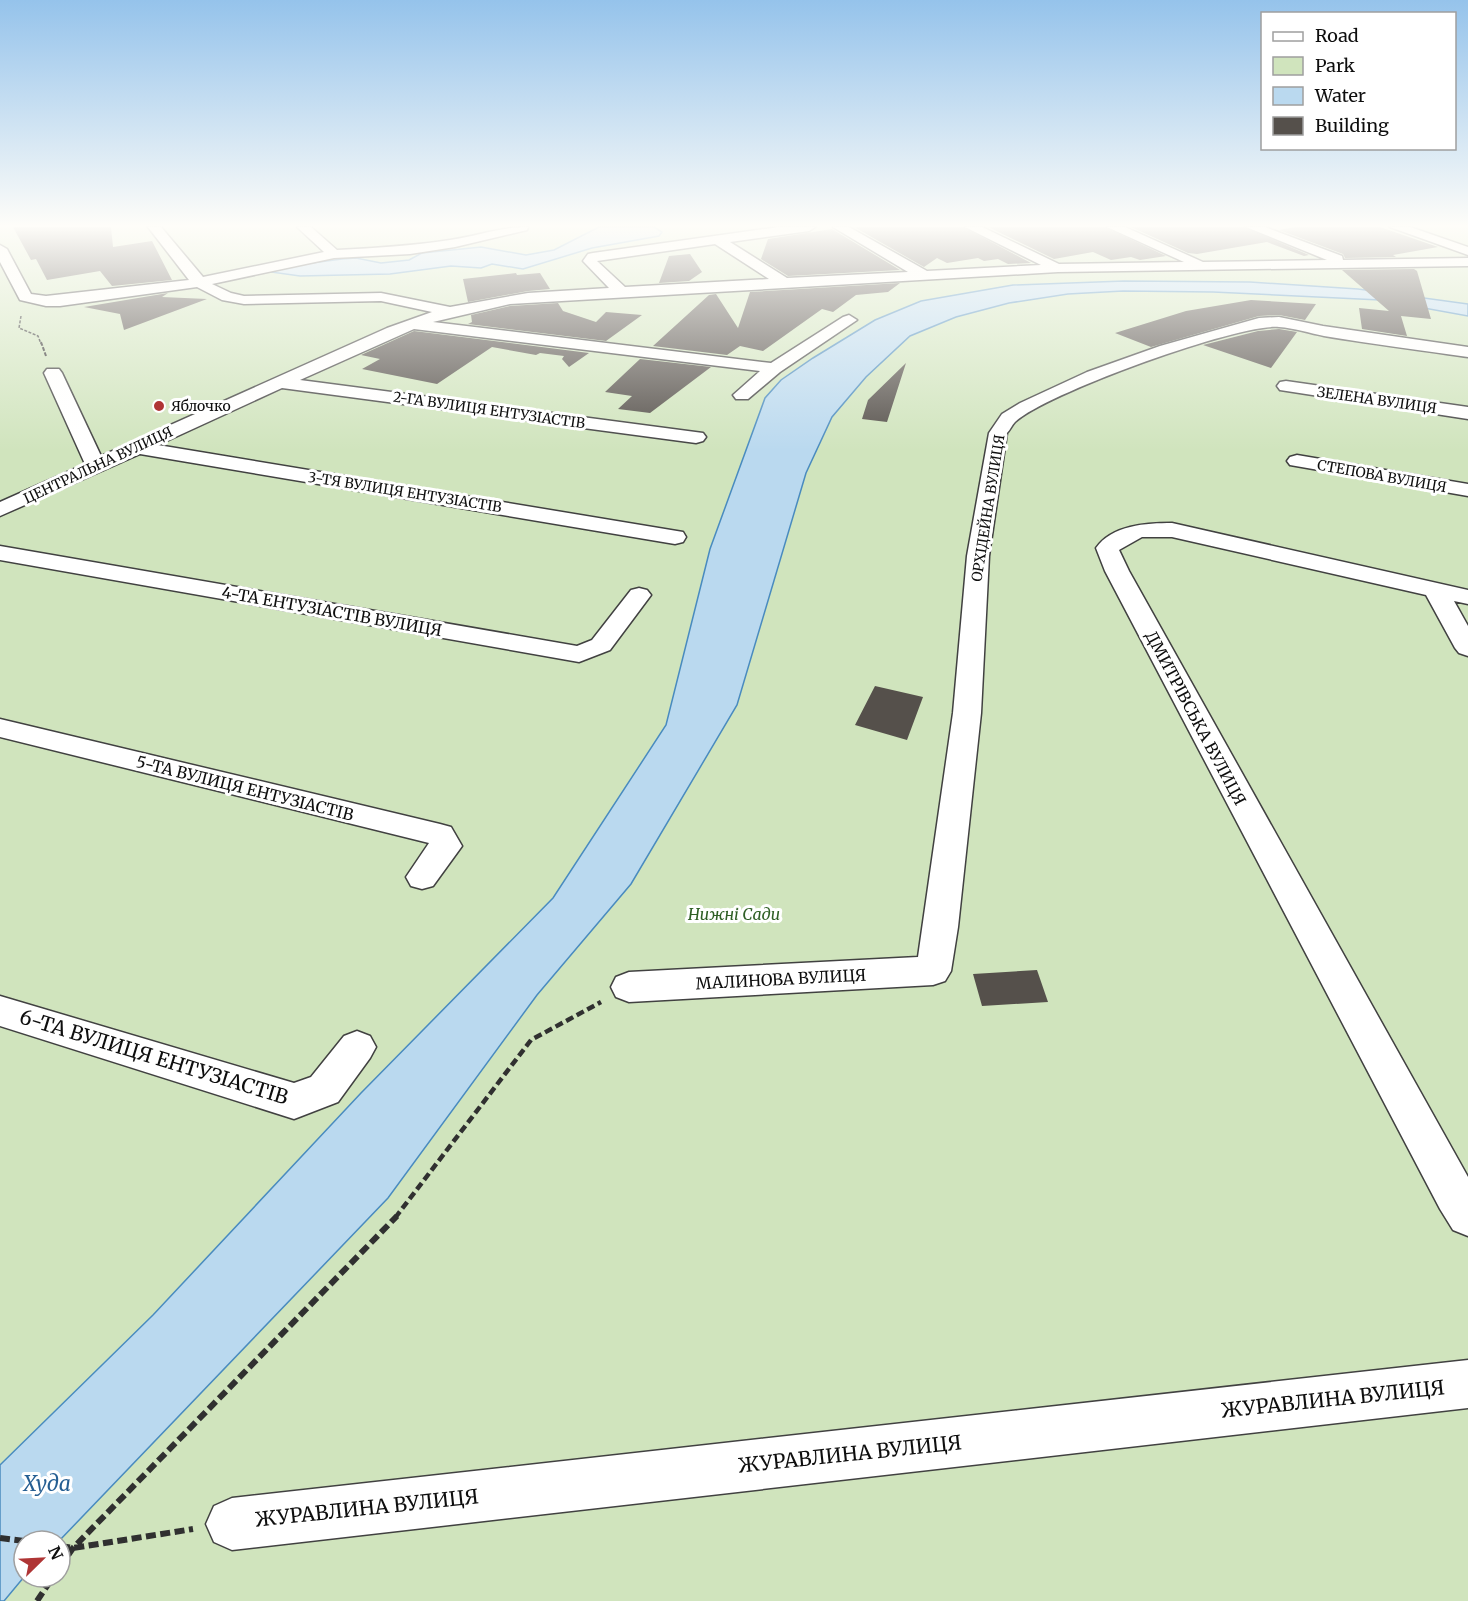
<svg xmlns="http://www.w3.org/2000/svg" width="1468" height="1601" viewBox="0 0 1468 1601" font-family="Merriweather,serif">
	<rect width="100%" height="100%" fill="#fdfbf1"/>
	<!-- green -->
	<path fill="#d0e4bd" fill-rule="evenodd" d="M0,227h1468v1374h-1468zM24,1541h36v36h-36z"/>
	<!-- water -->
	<path fill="#bad9ef" stroke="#498bbf" stroke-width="1.5" d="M599,227h55l8,5 -3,4 -67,12 -69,21 -31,-5 -11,4 -30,-2 -61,8 -90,2 -29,-4 3,-4 68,-9 14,-1 25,5 28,-3 13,-7 59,-6 45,8 28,-5z
		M1124,281l126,1 108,7 110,15v12l-88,-16 -167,-8 -90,-1 -55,3 -59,9 -53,14 -46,19 -44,41 -34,40 -26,56 -69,232 -106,179 -94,111 -149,203 -329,343h-35v36l-20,24h-4v-136l153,-150 208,-222 192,-195 113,-173 44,-176 55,-151 16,-18 32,-22 62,-38 46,-19 92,-16z"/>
	<!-- building -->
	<path fill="#55504b" d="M13,227h98l2,20 39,-6 20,39 -60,6 -12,-15 -53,9 -11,-21 -5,1z
		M854,227h109l68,36 -23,1 -10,-5 -14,2 -6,-3 -31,5 -10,-5 -13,9z
		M988,227h117l61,29 -26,4 -9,-3 -20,3 -18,-8 -39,7z
		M1131,227h113l65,28 -5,1 -37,-14 -70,12 -9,-1z
		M1295,227h85l58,20 -45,8 3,2 -51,1 -2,-4 -64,-24z
		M832,229l68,41 -112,6 -27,-17 7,-20z
		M690,254l12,18 -13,9 -30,2 10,-27z
		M1414,269l3,2 14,48 -30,-3 6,20 -45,-7 -3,-21 30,3 -47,-41z
		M516,273l1,2 23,-2 10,16 -22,2 -60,11 -5,-23z
		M900,283l-12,9 -32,3 -23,17 -11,-3 -59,42 -23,-5 -13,9 -74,-9 56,-51 7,-1 22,34 12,-36z
		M168,293l-6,4 45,2 -83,31 -4,-16 -36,-7z
		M1251,300l65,4 -11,16 -26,-5 -20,1 -108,31 -36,-14 71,-22z
		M558,303l5,8 33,11 10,-10 36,3 -36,26 -138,-17 4,-2 -1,-7 39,-9z
		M1279,329l18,3 -26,36 -68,-23 55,-14z
		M414,331l175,22 -20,14 -7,-8 2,-3 -24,-3 -4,2 -44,-8 -55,37 -75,-15 18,-10 -19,-4z
		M640,359l71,8 -61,46 -32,-4 14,-13 -27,-4z
		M906,363l-19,59 -25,-3 6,-19z
		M875,686l48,11 -16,43 -52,-15z
		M1037,970l11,32 -66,4 -9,-32z"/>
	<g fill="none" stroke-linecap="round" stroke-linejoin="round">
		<!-- minor casing -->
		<g stroke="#414141" stroke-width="3">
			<path id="minor" d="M148,227h13l42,50 121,-25 -27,-25h14l26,23c38,-2 75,-4 113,-10 27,-4 50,-13 78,-13l-1,3 -72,17 -45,7 -76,4 -122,26 19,9 13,3 137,-3 69,14 78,-14 81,-5 -26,-27 5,-7 5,-1 186,-26h36l-6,4 -79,11 57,36 121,-6 -75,-45h16l78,44 114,-6 -76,-38h17l77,37 125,-2 -77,-35h18l78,35 124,-2 -81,-33h19l77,29 1,4 125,-2v8l-410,6 -548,32 -77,18 338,41 72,-46 6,-2 8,5 -77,52 -32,27h-12l-3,-4 27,-24 -346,-42 -114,51 403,53 3,4 -3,4 -7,2 -414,-55 -124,57 525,87 3,5 -3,5 -8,2 -535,-90 -140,62v-14l85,-38 -41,-91 3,-4h12l3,4 39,83 286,-128 45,-16 -51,-11 -137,3 -22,-4 -25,-13 -137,19h-14l-26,-6 -20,-38v-17l7,4 24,45 15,2 143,-16zM715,244l54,35 -144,8 -28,-26z
				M1390,227h20l58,20v8z
				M1279,317l44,9 145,21v10c-48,-7 -96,-13 -144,-21 -15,-3 -30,-8 -45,-9 -40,-4 -235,67 -264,95 -3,3 -5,8 -8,11l-18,123 -8,157 -23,214 -7,44 -6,10 -12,4 -304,17 -13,-5 -5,-10 5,-10 13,-5 289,-15 35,-244 14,-157 22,-123 13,-19 18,-11 67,-31 73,-26 99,-28z
				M1286,381l182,26v12l-188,-29 -3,-4 3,-4z
				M1297,455l171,29v12l-178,-31 -3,-4 3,-4z
				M1172,523l296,67v14l-14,-3 14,25v30l-9,-3 -4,-5 -29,-53 -254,-58h-30l-23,13 10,21 339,606v59l-15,-6 -13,-21 -335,-638 -9,-23c16,-23 50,-25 76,-25z
				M0,546l577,100 15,-6 39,-50 8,-2 8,2 4,5 -41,55 -31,12 -579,-102z
				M0,719l440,105 11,3 11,19 -29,40 -11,3 -11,-3 -5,-9 23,-34 -429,-106z
				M0,996l294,87 17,-6 33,-41 13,-5 13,5 6,11 -6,11 -32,44 -44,17 -294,-93z
				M1468,1360v48l-1236,142 -18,-8 -8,-18 8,-18 18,-8z"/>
		</g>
		<!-- path-far3 -->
		<path stroke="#303030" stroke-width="1.5" stroke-dasharray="3 1.5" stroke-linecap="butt" d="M21,316l-2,12 19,8 3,8"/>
		<!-- path-far2 -->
		<path stroke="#303030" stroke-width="2" stroke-dasharray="4 1.5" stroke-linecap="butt" d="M41,342l5,14"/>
		<!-- path-far1 -->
		<path stroke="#303030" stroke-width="4.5" stroke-dasharray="8 4" stroke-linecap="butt" d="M395,1218l136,-178 70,-38"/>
		<!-- path -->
		<path stroke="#303030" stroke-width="6" stroke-dasharray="10 4.5" stroke-linecap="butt" d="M0,1538l24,3
			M60,1546l13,2 120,-19
			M60,1567l13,-19 324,-332
			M37,1601l16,-24"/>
		<!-- minor -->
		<use href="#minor" fill="#fff" fill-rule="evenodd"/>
	</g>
	<!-- sky -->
	<linearGradient id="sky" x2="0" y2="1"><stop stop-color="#95c3eb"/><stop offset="0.5" stop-color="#fefdf9"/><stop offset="1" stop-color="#fefdf9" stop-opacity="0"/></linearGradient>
	<rect width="1468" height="451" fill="url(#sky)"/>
	<!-- markers -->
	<circle fill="#af3535" stroke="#fff" stroke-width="2" cx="159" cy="406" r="6"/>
	<g text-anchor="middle" stroke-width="6" stroke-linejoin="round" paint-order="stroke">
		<!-- far-street labels -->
		<g font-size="14" fill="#0e0e0e" stroke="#fff">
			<text transform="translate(1377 400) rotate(8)" y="5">ЗЕЛЕНА ВУЛИЦЯ</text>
			<text transform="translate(489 410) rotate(8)" y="5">2-ГА ВУЛИЦЯ ЕНТУЗІАСТІВ</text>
			<text transform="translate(98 465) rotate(-25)" y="5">ЦЕНТРАЛЬНА ВУЛИЦЯ</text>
			<text transform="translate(1382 476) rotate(10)" y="5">СТЕПОВА ВУЛИЦЯ</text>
			<text transform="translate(405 492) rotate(9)" y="5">3-ТЯ ВУЛИЦЯ ЕНТУЗІАСТІВ</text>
			<text transform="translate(988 508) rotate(-81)" y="5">ОРХІДЕЙНА ВУЛИЦЯ</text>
		</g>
		<!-- far-poi labels -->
		<g font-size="14" fill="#0e0e0e" stroke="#fff" text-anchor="start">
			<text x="171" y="411">Яблочко</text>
		</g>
		<!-- street labels -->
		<g font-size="16" fill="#0e0e0e" stroke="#fff">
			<text transform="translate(332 611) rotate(10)" y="6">4-ТА ЕНТУЗІАСТІВ ВУЛИЦЯ</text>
			<text transform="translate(1196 718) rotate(62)" y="6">ДМИТРІВСЬКА ВУЛИЦЯ</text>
			<text transform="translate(245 788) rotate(14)" y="6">5-ТА ВУЛИЦЯ ЕНТУЗІАСТІВ</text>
			<text transform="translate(781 979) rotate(-3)" y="6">МАЛИНОВА ВУЛИЦЯ</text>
		</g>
		<!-- park labels -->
		<g font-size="16" font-style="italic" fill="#2f5f25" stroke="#fff">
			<text x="734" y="920">Нижні Сади</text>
		</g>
		<!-- near-street labels -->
		<g font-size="20" fill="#0e0e0e" stroke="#fff">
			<text transform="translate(154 1057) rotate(17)" y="7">6-ТА ВУЛИЦЯ ЕНТУЗІАСТІВ</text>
			<text transform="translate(1333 1399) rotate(-6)" y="7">ЖУРАВЛИНА ВУЛИЦЯ</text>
			<text transform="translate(850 1454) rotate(-6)" y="7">ЖУРАВЛИНА ВУЛИЦЯ</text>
			<text transform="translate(367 1508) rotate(-6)" y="7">ЖУРАВЛИНА ВУЛИЦЯ</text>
		</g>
		<!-- near-water labels -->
		<g font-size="21" font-style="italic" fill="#255e92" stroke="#fff">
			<text x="47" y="1491">Худа</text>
		</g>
	</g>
	<!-- legend -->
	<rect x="1261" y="12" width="195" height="138" fill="#ffffff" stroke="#9f9f9f" stroke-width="1.5"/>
	<rect x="1273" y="32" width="30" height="9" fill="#ffffff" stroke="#9f9f9f" stroke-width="1.5"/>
	<text x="1315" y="42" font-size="18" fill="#0e0e0e">Road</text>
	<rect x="1273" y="57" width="30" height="18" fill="#d0e4bd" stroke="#9f9f9f" stroke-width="1.5"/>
	<text x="1315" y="72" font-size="18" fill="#0e0e0e">Park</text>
	<rect x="1273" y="87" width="30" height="18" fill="#bad9ef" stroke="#9f9f9f" stroke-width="1.5"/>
	<text x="1315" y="102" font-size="18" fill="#0e0e0e">Water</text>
	<rect x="1273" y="117" width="30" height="18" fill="#55504b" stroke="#9f9f9f" stroke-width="1.5"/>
	<text x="1315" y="132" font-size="18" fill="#0e0e0e">Building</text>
	<!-- north arrow -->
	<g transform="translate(42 1559) rotate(66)"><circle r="28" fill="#ffffff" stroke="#9f9f9f" stroke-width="1.5"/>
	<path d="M0-4.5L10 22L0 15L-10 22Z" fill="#af3535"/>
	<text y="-9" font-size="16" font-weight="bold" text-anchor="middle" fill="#0e0e0e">N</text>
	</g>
</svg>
